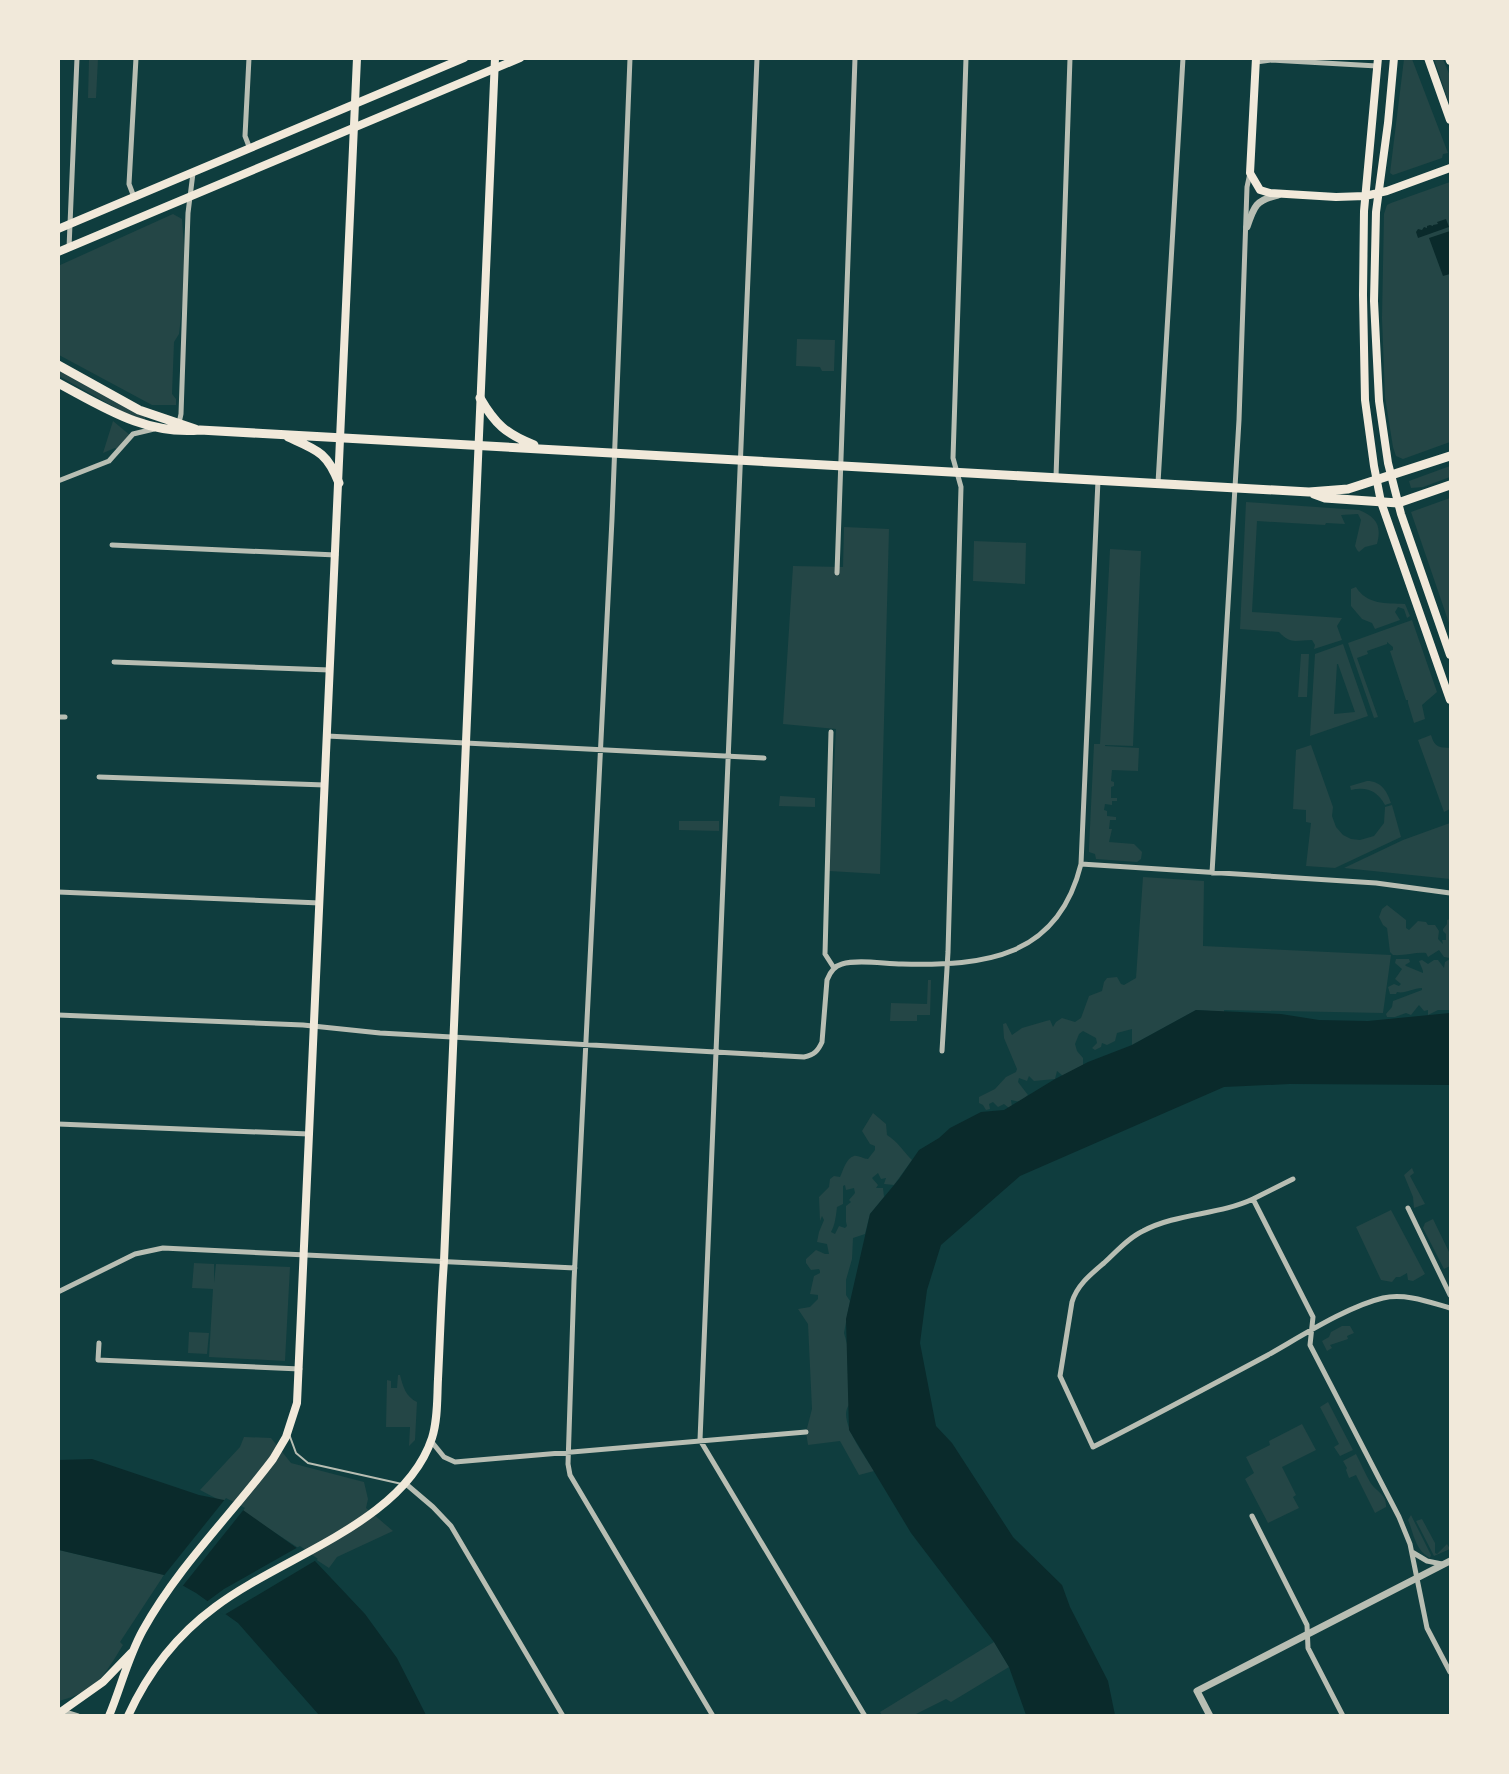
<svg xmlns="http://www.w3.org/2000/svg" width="1509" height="1774" viewBox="0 0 1509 1774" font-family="'Noto Serif',serif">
	<rect width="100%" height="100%" fill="#0f3d3e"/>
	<!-- green -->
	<path fill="#244646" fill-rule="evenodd" d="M89,59h9l-2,39h-8z
		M1404,59h8l36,94 -5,1 -1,4 -49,17 -3,-2z
		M1434,59h9l7,17v30z
		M1450,182v260l-47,17 -7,-3 -3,-9 -8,-50 -3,-79 2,-104 3,-9 4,-2z
		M173,214l9,5 4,54 -7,61 -5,8 -2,52 4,5v6h-24l-93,-50 -1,-89z
		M797,339l38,1 -1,31h-12l-2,-4 -24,-1z
		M59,370l86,47v3l-20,-7 -66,-37z
		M113,421l18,15 -13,14 -3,-2 -12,5z
		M1450,466v11l-27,10 -12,1 -2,-7z
		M1450,498v128l-39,-114z
		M1246,502l113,8c17,7 23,15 18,34l-12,3 -6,5 -2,-2 -2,-4 6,-26 -3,-6 -17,1 4,9 -19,-1 -1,2 -68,-4 -5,91 90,6 -5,8 5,14 -28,9 1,-4 -3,-5c-16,0 -21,5 -33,-8l-39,-3z
		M844,527l45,2 -9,345 -51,-3 7,-142 -53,-5 10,-158 50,1z
		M974,541l52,2 -1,41 -52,-3z
		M1110,549l31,2 -8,195 -28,-1v1l34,2 -1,23 -26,-1 -1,11 3,1v4l-3,1v11h6v3h-5v4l-7,-1 -1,6 3,1v5l9,1v3h-6l-1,9h3l-3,13 25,2 8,8 -1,7 -4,3 -41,-3 -1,-5 -6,-2v-4l5,-104h6z
		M1356,587c11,18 30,16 49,17l5,12 -3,2 -3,-9 -6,-2 -3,5 5,8 -25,9 -3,-6 -10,-4 -11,-13v-17z
		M1412,620l25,72 -15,13 3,14 -11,4 -6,-20v-3h-2l-16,-49 3,-1v-3l-6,-5v2l-20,7 1,3 -11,4 21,59 -4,1 -26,-75z
		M1343,644l25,72 -58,20 5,-82zM1337,664h1l17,48 -21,2z
		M1301,654h8l-2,43h-9z
		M1431,735c4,13 8,12 19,13v61l-6,3 -26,-72z
		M1311,745l22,62 -1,9 4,11 7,8 8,4 9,1 14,-4 10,-13 1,-16 7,-2 9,32 -66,31 -29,-2 5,-43 -5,-1v-12l-13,-1 3,-59z
		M1367,781c14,0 20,10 24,22l-6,2c-7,-14 -19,-19 -34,-15l-1,-4z
		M780,796l35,2v9l-36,-1z
		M679,821h40v10l-40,-1z
		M1450,823v56l-106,-11 59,-28z
		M1143,877l61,4 -1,65 188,9 -8,58 -159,-3v2l-28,-2 -64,35v-16l-15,4 -2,8 -8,4 -5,-2 -1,4 -6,3 -3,-2 5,-5 -1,-5 -13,-7 -4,3 -4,10 2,7 6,7v7l-20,11 -6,-5 -2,8 -21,2 -5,-5 -2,5 -8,-3 -1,4 10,13 -8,7 -9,-2 1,7 -3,1 -5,-4 -6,3 -5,-5 -4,2 1,5 -4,1 -3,-5 -4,-2v-6l16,-8 11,-12 10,-5 1,-3 -13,-31 -1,-14 3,-1 6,12 10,-7 24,-7 4,-1 3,7 3,-5 6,-4 13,4 6,-4 8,-22 13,-5 2,-9 3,-4 10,-1 4,7 3,1 12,-7z
		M1387,905l19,15v8l3,2 9,-9 8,1 2,3h7l4,6 -1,8 5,5 -1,-4h4v-6l-3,-3v-2l4,-5v-4l3,-1v39l-6,-1 -5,-7 -11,7 -2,-4c-10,-1 -22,3 -33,2l-3,-3 -3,-24 -4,-3 -4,-8 3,-8z
		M1396,959h13l1,3 -5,3 1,1 17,7v-2l-4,-10 3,-1 6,4 6,-4h4l6,8 1,-6 5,-3v51h-12l-10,5v-5l-4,1 -5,-6 -8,10 -5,-2 -11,4h-8l-1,-3 6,-7 1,-6 29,-11v-2c-9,0 -17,6 -25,4l-1,2h-6l-2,-7 6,-3 5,2 2,-2 -6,-5 7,-10 -7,-6z
		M928,980h3l-1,35h-13v6h-27l1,-18 36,1z
		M873,1113l13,11 1,11c11,7 16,16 25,25l-18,25 -10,-1 2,-6 -5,1 -3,-6 -6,5 6,7 -2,3h7l1,9 -14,17 -5,20 -12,4 -1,21 -6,21v15l4,6 -6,32 3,11 2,61c-12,15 16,51 25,66l-15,4 -19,-34 -32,4 -2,-13 6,-23 -4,-85 -10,-15 12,-2 8,-8v-4l-8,-1 4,-18 6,-3v-2l-1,-2 -8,1 -5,-7v-4l10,-9 9,4h4l-2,-10 -10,-2 2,-10 5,-12 -2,-4 -2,5 -1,-24 10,-10 1,-8 4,-3 6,1c3,-6 6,-19 14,-21 3,-1 10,3 14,3l7,-9v-4l-5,-2 -8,-13zM845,1185l1,5 8,-2 1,5 -6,7 2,2 -5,4v16l1,4 -2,2 -6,-2 -4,8 -4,-2c4,-7 5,-16 6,-25l6,-3v-18z
		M1412,1168l2,5 -4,3 15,28 -11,4 -1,-11 -9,-22z
		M1391,1210l34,64 -12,7 -5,-1 -1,-7 -7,4h-4l-4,5 -11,-2 -25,-53z
		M1433,1219l17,35v12l-6,3 -21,-41 2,-5z
		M194,1263l20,1v19l2,-19 74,3 -5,94 -76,-4 4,-68 -21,-1z
		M1342,1326h8l4,7 -7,3 1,3 -18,6 2,3 -5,3 -5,-10 7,-4 2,-5z
		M189,1332l20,1 -2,21 -19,-1z
		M398,1375h2c3,12 6,22 17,27l-2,38 -6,6 1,-19h-24l1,-47 4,1v7h6z
		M1328,1402l25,48 -13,6 -6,-9 5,-3 -19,-37z
		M1302,1424l14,26 -34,17 14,28 -3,2 6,11 -31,15 -23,-44 9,-6 -8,-16 24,-12 -1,-4z
		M244,1437l27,1 20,25 73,19 4,17 -2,9 27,23 -56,26 -8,11 -81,-53 -48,-25 40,-43z
		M1356,1454c5,10 9,19 14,28 6,10 17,12 16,25l-11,6 -19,-38 -7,3 -3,-8 1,-2 -4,-7z
		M1411,1515l20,40 -1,3c-15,-8 -16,-24 -22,-38z
		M1422,1519l13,24v10l2,1 10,-10 3,5 -16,7 -18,-35z
		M59,1550l105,25 -44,67 3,3c-20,32 -26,46 -64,56z
		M994,1642l15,25 -58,35 -5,-3 -32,16h-32l-2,-3z"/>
	<!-- water -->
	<path fill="#0a2a2b" d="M1446,219l3,8 -31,11 -2,-6 2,-3 4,1 2,-3 3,1v-2l3,-1 3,1v-1l5,-1 -1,-2z
		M1450,231v43l-7,2 -14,-38z
		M1196,1010l85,4 38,6 49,1 82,-8v72l-160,-1 -66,3 -204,89 -79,69 -14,45 -7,53 16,83 16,17 61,94 49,48 8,22 38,74 7,34h-89l-17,-48 -15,-25 -83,-109 -62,-103 -3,-111 24,-105 29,-35 20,-29 20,-12 11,-10 31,-16 23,-2 51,-31 33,-17 44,-17z
		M92,1459l107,36 25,5 19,10 72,51 50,53 32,44 29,57h-107l-81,-92 -42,-30 -32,-18 -105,-25 -1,-90z"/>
	<!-- pier -->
	<path fill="#0f3d3e" d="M226,1498l19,10 -64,80 -19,-10z
		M300,1546l18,13 -94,56 -19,-12 19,-14z"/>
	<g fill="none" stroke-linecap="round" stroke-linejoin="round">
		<!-- service -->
		<path stroke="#b8beb3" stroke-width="2" d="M289,1434l7,19 12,10 94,21"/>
		<!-- minor -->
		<path stroke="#b8beb3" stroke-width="5" d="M249,58l-4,78 5,13
			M630,58l-18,461 -38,762 -6,183 2,11 143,241
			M757,58l-57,1382 165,276
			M1256,62l15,-2 106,6
			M134,197l-5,-13 7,-126
			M69,248l8,-190
			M179,423l2,-9 7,-201 5,-40
			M1056,477l14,-419
			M58,481l51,-20 24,-27 21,-5
			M1158,483l25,-425
			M112,545l224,10
			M837,573l18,-515
			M114,662l216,8
			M58,717h7
			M831,732l-6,222 9,14
			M327,736l437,22
			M99,777l226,8
			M1081,864l295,19 74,10
			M1212,873l27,-453 8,-233 3,-14
			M58,892l262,11
			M58,1015l245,10 77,8 424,24c10,-2 14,-6 18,-15l5,-62c3,-8 7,-14 15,-16 16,-5 43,0 60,0 83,2 156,-6 179,-100l17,-384
			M942,1051l6,-99 13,-465 -8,-29 13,-400
			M58,1124l251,10
			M1253,1199l40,-20
			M1408,1208l42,87
			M58,1292l77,-38 28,-6 412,20
			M1450,1308c-21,-6 -45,-15 -67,-10 -35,8 -83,39 -115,57 -58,31 -116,62 -175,92l-33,-71 12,-74c5,-17 19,-28 32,-39 12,-11 24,-25 39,-32 34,-18 76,-16 110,-32l60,118 -3,28 89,172 11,27 17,84 23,44
			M99,1343l-1,17 202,9
			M431,1441l13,16 11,5 351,-30
			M406,1484l27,23 18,19 112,190
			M1252,1516l55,109 1,23 35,68
			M1412,1552l15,9 15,3
			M62,1711l16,5"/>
		<!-- tertiary -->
		<path stroke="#b8beb3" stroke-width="7" d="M1247,227c7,-21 9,-27 31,-32
			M1210,1716l-13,-25 253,-130"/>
		<!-- secondary -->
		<path stroke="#f1e9da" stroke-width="8" d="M1256,58l-6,115 10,17 10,3 66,4 29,-1 22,-5 63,-23
			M1378,58l-14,153 -1,84 2,105 9,66 7,36 69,198
			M1394,58l-6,65 -12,89 -2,89 5,100 9,62 13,51 49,141
			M1428,58l22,62
			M1449,58l1,3
			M62,1711l41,-29 28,-29
			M109,1716c12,-29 19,-59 34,-86 35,-63 87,-114 130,-171l13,-22 11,-34 60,-1345
			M128,1716c20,-44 49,-81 87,-109 67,-51 189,-84 217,-169 6,-19 5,-40 6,-59 2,-39 3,-79 6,-118l51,-1203"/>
		<!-- primary -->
		<path stroke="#f1e9da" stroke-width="8" d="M58,229l406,-171
			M58,252l462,-194"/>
		<!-- trunk -->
		<path stroke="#f1e9da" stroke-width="9" d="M58,365l81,45 56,19
			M58,383c47,25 87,52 142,47l1109,62 39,-3 102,-33
			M480,398c15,26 26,36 54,47
			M288,437c29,13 39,15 51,46
			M1314,494l11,4 73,5 52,-18"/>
	</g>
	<!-- border -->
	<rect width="1509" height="1774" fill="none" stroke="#f1e9da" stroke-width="120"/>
</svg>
